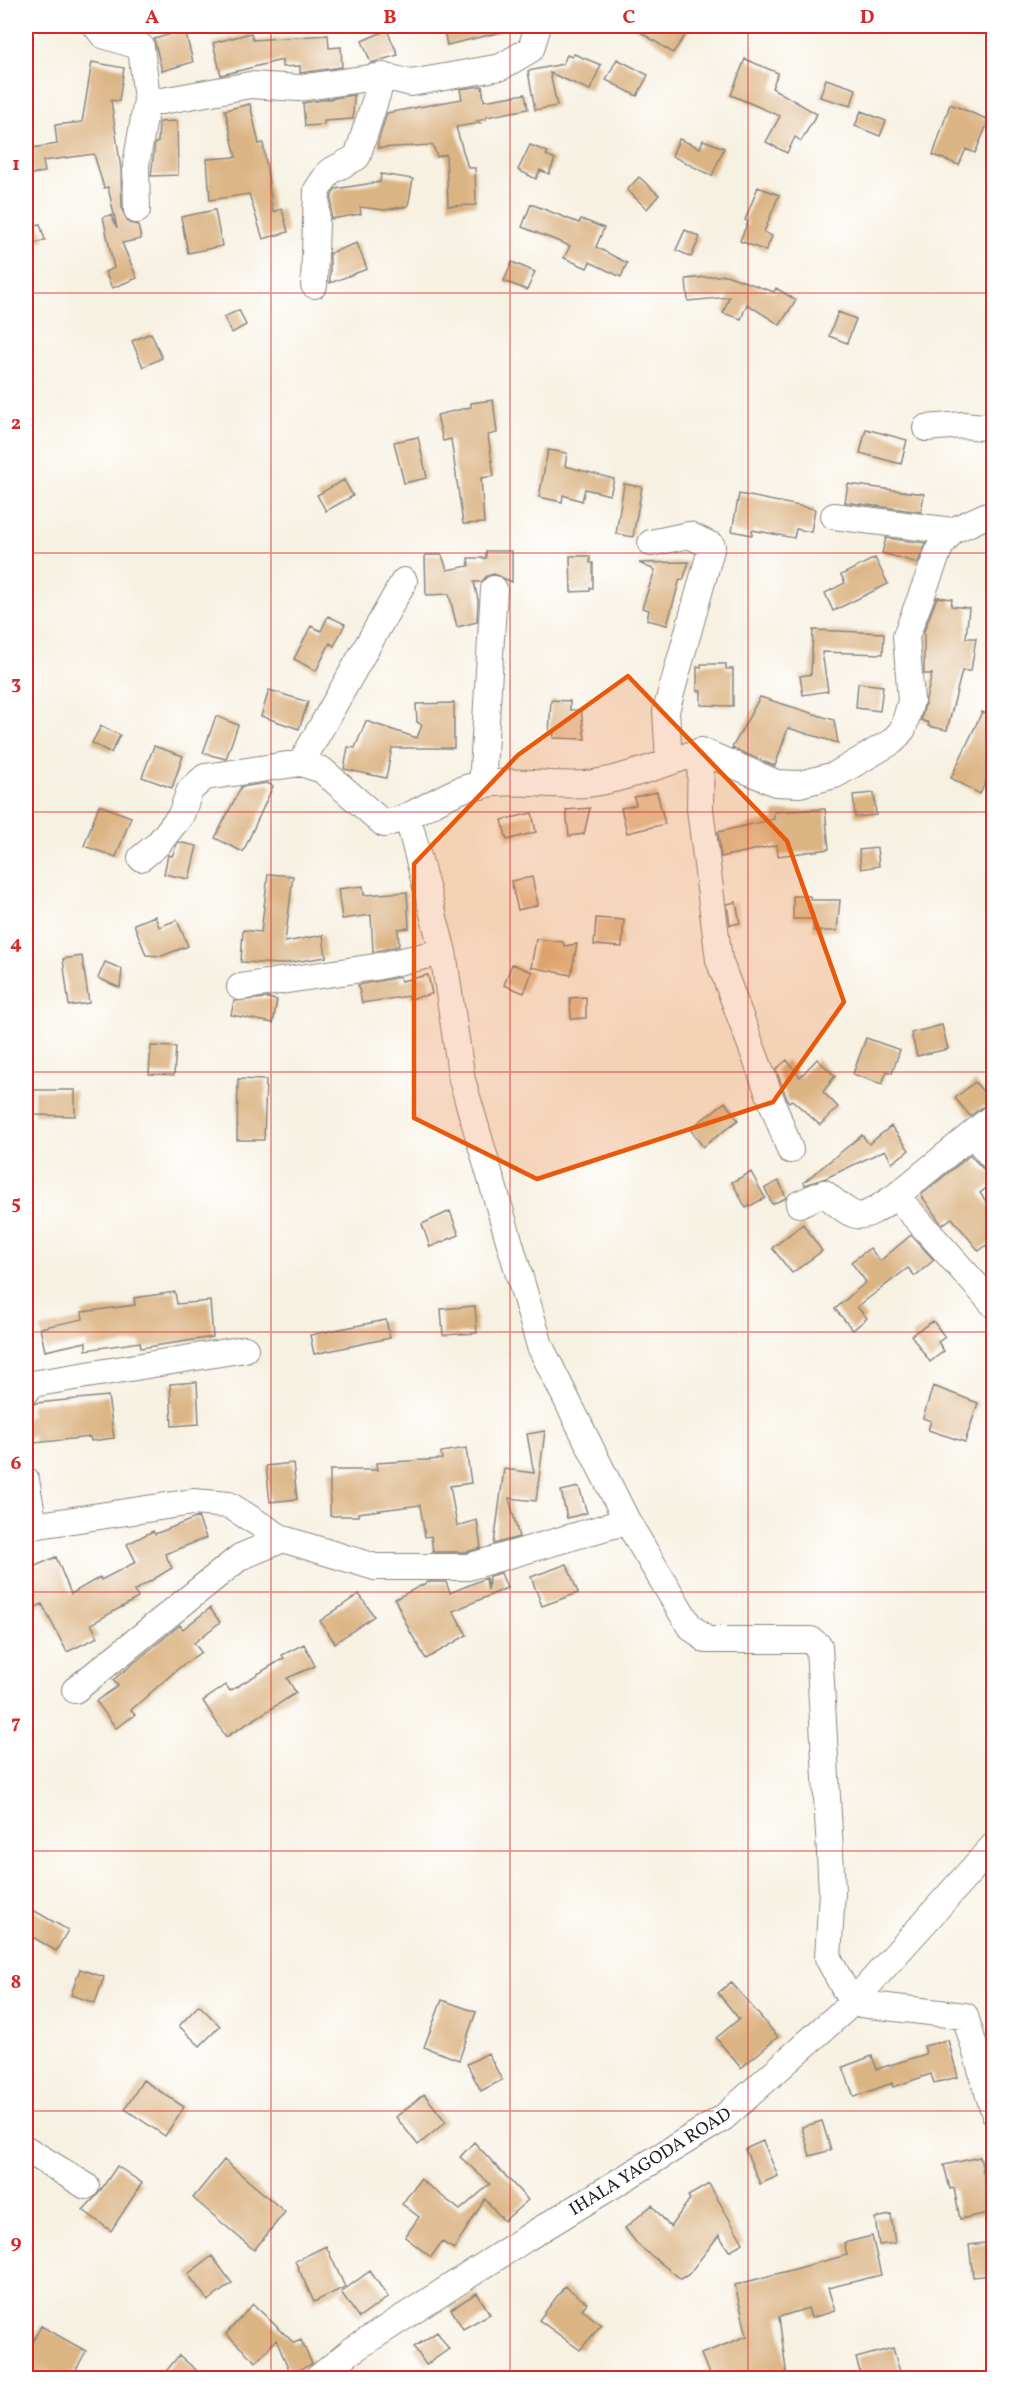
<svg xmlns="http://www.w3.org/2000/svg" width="1019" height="2404" viewBox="0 0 1019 2404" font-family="Vollkorn,serif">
	<rect width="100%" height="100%" fill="#fff"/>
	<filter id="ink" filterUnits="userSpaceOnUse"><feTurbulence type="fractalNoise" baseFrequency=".0167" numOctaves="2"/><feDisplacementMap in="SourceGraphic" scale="12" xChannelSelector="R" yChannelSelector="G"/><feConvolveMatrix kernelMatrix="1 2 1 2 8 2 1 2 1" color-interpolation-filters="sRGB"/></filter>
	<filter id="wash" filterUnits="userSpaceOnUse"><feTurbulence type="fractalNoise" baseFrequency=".008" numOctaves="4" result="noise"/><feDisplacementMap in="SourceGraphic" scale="24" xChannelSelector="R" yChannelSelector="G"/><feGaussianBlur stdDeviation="1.35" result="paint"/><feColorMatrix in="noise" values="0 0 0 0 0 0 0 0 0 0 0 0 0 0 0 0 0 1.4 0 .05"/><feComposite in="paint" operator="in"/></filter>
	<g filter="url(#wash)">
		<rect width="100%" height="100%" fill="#f7f1e2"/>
		<g id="blocks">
			<!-- building -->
			<path fill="#dbb483" d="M443,26h58l1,6 -55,13z
				M631,26h61l-19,27z
				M185,30l8,32 -31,9 -8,-32z
				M387,30l11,25 -27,8 -9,-22z
				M251,33l2,7 75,-5 1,13 12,-1 1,20 -42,6v-7l-18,1v-7l-61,15 -8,-32z
				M574,54l27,11 -11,25 -40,-17 7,33 -22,4 -7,-39 35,-7 4,-9 5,2z
				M617,59l31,16 -11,21 -31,-16z
				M745,59l33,14 -6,15 45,26 -16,27 -6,-4 -8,16 -21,-11 14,-26 -49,-21z
				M92,62l32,6 -5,33 -8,-1 10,69 1,41 7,13 9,2 3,14 -19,4 15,35 -25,10 -7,-16 9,-4 -11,-51 8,-2 6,13 -9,-41 -4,1 -10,-34 -51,7 2,11 -19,3v-26l31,-5 -2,-19 27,-3z
				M826,79l30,10 -5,17 -31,-9z
				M482,86l2,15 41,-7 3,15 -42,8v2l-10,2 4,2 -24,4 12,41h7l1,37 -28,1 -2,-52 -9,3 -4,-12 -55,3v-6l9,-29 75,-14 -2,-10z
				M354,95l-1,24 -29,2v4l-19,1 -2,-23z
				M250,104l9,40 4,-1 10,69 9,-3 6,23 -25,7 -14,-45 -39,6 -3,-41 29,-2 -11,-47z
				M950,104l39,16 -14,33 -9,-4 -7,16 -26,-10z
				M861,111l25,10 -6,15 -25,-10z
				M177,121l1,54 -27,1 4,-33 3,-1 1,-20z
				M679,139l21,9 3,-8 21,8 -12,28 -40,-20z
				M530,145l18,7 -2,3 9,4 -6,15 -9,-4 -4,9 -18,-9z
				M381,174l32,5 -5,27 -23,4 -25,-3 1,7 -30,5 1,-24 3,-6 45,-7z
				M639,177l20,18 -12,14 -20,-19z
				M758,187l21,8 -15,37 8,4 -6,15 -26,-10 8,-19 -3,-2z
				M531,204l48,19 2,-4 23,9 -8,19 31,16 -6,14 -31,-15 -3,6 -23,-10 6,-12 -48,-19z
				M215,210l7,36 -34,7 -7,-36z
				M40,224l5,16 -19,6v-18z
				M685,230l15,7 -9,20 -15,-7z
				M357,243l10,26 -37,14v-30z
				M512,262l23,10 -8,18 -23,-9z
				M726,275l48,17 2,-4 20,12 -16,25 -33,-21 -6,15 -18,-6 6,-16 -41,4 -2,-22z
				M239,310l7,15 -14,8 -8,-16z
				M838,312l18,7 -9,24 -18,-7z
				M151,333l11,25 -19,9 -11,-26z
				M493,400l4,33 -9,2 6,41 -13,2 3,45 -21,1 -12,-85 -8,2 -6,-26 34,-8v-4z
				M866,429l41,11 -6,24 -41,-11z
				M418,437l9,41 -23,5 -10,-41z
				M548,450l19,3 -2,13 49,13 -4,16 -25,-6 -3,12 -19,-6 -1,7 -23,-5z
				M344,480l9,16 -27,15 -9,-16z
				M624,484l18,3 -9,50 -17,-3z
				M848,484l76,10 -3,18 -76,-10z
				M739,494l76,15 -4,23 -15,-3 -2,9 -42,-8v5l-20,-4z
				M886,538l40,5 -8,20 -36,-10z
				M486,551h26v31l-18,-8 -7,2 -6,6h-7l4,18 -1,22 -20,5 -8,-33 -23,1 -1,-40h17l5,15 22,-4 -1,-8h18z
				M570,556h20v7h3v25h-3v3l-19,1z
				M875,558l13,26 -55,27 -8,-18 20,-10 -4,-8z
				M689,562l-6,18 -3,-1 -13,46 -20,-5 2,-10 -7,-2 13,-38 -16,-7z
				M937,597l15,2 -1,7 18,2 -3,30h10l-5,33h-9l-15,59 -19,-4 1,-3 -8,-3 11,-46h-8v-43z
				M328,616l17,8 -11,22 -4,-3 -14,28 -22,-12 17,-33 10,5z
				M813,630l71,3 -1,21 -61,-2 6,39 -25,4 -3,-19 11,-2z
				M701,664h25v5h7v37l-32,-1v-14h-4v-24l4,1z
				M858,683l25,3 -3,25 -24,-3z
				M269,690l39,12 -9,27 -38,-13z
				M760,697l74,23 4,23 -50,-15 -13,38 -43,-18z
				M551,700l19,1v9h11l4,29 -32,-1 1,-4h-5z
				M454,703v45h-62l-6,30 -42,-9 4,-22 7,1 11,-27 51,17 5,-13 -5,-3 -1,-18z
				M982,712l11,5v50l-13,27 -29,-16z
				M216,716l22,9 -12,34 -23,-6z
				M101,726l19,9 -9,18 -19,-10z
				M154,746l29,10 -11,32 -30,-11z
				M267,783l6,3 -30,66 -28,-14 26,-51z
				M657,792l8,32 -38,9 -6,-25 15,-3 -2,-8z
				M874,793l2,22 -21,2 -2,-22z
				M99,805l32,12 -15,40 -32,-11z
				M590,808l-6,26 -15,2 -3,-26z
				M825,809l4,40 -51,7 -1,-11 -56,12 -3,-25 56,-13v-7z
				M532,813l4,19 -29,8 -5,-20z
				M178,842l19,4 -8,33 -25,-5 4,-19 4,1z
				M877,848l2,18 -18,3 -2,-19z
				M268,874l25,2 -8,66 38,-7 3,22 -45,7 -40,-2 2,-32 18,2z
				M532,877l6,28 -20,5 -7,-29z
				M363,886l1,9 43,-3 2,36 -11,1 1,17 -26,6 -2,-37 -29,4 -4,-30z
				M793,896h17v4h30l-3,31h-24v-12h-20z
				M736,902l4,21 -10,2 -3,-21z
				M155,916l4,11 18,-7 11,26 -26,10 -16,-1 -12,-31z
				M596,918l28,2 -2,27 -28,-2z
				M536,939l27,3 1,4 13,-2 -6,31 -40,-8z
				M82,956l7,47 -20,3 -6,-47z
				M105,962l17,7 -2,19 -22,-10z
				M512,964l20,8 -8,21 -20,-8z
				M428,975l4,19 -23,5v-3l-47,7 -4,-18 42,-8 1,4z
				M586,997v21l-15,1 -1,-21z
				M267,998l10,2 -4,23 -42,-8 3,-14z
				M942,1025l6,24 -31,7 -6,-23z
				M866,1038l34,12 -8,23 -5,-2 -5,13 -29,-10z
				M151,1046l25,1 -2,28 -25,-1z
				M817,1059l18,17 -12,16 15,15 -18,18 -28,-25 -3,2 -2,-3 -11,-30 11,-9 13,17z
				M238,1079l28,1 -2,60h-27z
				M975,1082l16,19 -21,15 -15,-18z
				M34,1090h41v26l-41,-1z
				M725,1102l13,18 -35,27 -13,-18z
				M891,1126l18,24 -17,13 -7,-13 -59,28 -21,7 -1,-3 58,-47 7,9z
				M970,1155l13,14 10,5v9l-13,10 13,18v29l-14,11 -27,-33 -10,7 -21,-30z
				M751,1172l14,26 -19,10 -14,-26z
				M779,1181l7,17 -14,6 -7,-16z
				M450,1211l9,24 -29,12 -8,-23z
				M803,1224l19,27 -30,22 -20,-25z
				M911,1235l23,25 -19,16 -7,-8 -51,39 10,11 -14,12 -18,-21 31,-27 -15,-20 19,-14 10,13z
				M175,1292l2,12 33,-3 3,36 -72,11 -1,-6 -54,8v-8l-41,9 -5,-23 43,-9 -1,-7 53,-7 -1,-7z
				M475,1306l2,27 -34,2 -2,-26z
				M386,1320l4,18 -76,16 -4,-19z
				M933,1321l12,16 -7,5 6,9 -14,11 -19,-27z
				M197,1382l2,42 -27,2 -2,-42z
				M933,1386l45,17 -13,39 -37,-12 3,-9 -8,-3z
				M108,1396l6,42 -23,3 -1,-4 -56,6 -1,-7 -7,1v-20l5,-1 -1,-10 6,-3z
				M545,1431l-9,70 -27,-3 10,39 -25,7 10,-75 30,4 -7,-39z
				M466,1448l5,35 -21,3 7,40 20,-6 4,28 -15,4h-33l-2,-16 -6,1 -5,-32 -62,8v3h-28v-46h47l-1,-7 66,-4 -1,-7z
				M293,1463l4,36 -27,3 -4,-36z
				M579,1487l8,26 -20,5 -6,-27z
				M198,1517l8,21 -41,16 7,14 -38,23 4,7 -47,26 7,13 -31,15 -25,-48 -8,4 -8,-19v-19l30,-13 15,37 29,-17 1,3 35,-18 -9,-18 26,-13 2,3z
				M567,1564l11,29 -36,13 -11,-29z
				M501,1573l6,15 -54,23 14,24 -41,24 -16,-27 -15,-33 33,-17h18l4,11 36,-15 2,12 1,-14z
				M359,1594l15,22 -39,27 -15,-22z
				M210,1608l10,14 -26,21 7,9 -21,15 -49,43 4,5 -19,13 -20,-27 22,-15 -5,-6 29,-24 38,-31 3,4z
				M304,1644l11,22 -28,12 9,15 -70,44 -23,-36 23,-16 4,6 54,-33 -2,-3z
				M26,1906l42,24 -12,21 -30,-18z
				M80,1969l24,8 -9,26 -24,-8z
				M731,1982l47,55 -37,31 -25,-30 23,-19 -21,-26z
				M442,2000l34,12 -17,48 -35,-13z
				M199,2005l21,21 -20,20 -21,-20z
				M948,2040l10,37 -24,6 -3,-9 -38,13 -1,-4 -38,14 -11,-30 29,-11 5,13 49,-15 -2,-8z
				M488,2053l14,27 -21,11 -14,-27z
				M143,2080l41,27 -19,29 -40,-27z
				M424,2094l22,28 -28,23 -22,-28z
				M822,2121l9,29 -21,6 -8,-29z
				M763,2141l15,35 -18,8 -15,-35z
				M474,2142l54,58 -24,21 -19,-22 -31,50 -12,-7 -11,15 -26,-20 14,-20 -17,-13 18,-25 40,31 30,-26 -30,-27z
				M980,2157l8,38 5,-2v19l-33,7 -6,-31 -4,1 -6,-24z
				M224,2160l61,52 -31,38 -61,-52z
				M117,2166l25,17 -31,48 -28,-21 15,-16z
				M709,2184l34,59 -14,8 -10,-16 -31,40 -7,4 -43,-34 -13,-17 27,-23 18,22 20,-28 -2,-3z
				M891,2215l4,28 -16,2 -4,-27z
				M872,2236l9,39 -53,13 7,23 -24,7 -3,-10 -29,9 8,60 -76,2 -10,-25 46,-18 -12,-51 112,-30 -3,-12z
				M993,2242v33l-20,2 -4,-32z
				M326,2246l19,41 -31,15 -19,-41z
				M212,2256l20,27 -24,18 -20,-27z
				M370,2271l18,26 -29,21 -18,-26z
				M565,2286l22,17 -5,6 19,16 -21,25 -41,-30z
				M477,2293l13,21 -27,15 -12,-20z
				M253,2304l41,39 7,-3 11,24 -21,10 -15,-34 -20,22 -30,-28z
				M41,2326l45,25 -15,28h-45v-25z
				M437,2332l12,17 -23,16 -12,-18z
				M893,2348l7,24 -23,7h-15l-6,-21z
				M179,2355l27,24h-46z"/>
		</g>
	</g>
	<g filter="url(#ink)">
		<use href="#blocks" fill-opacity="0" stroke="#8a867f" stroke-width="1.5"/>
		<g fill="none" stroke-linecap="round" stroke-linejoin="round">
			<!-- minor casing -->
			<g stroke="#8a867f" stroke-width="28">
				<path id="minor" d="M96,26l7,9 38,12 6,53 -11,65 1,45
					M147,100l15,1 88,-16 49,3 84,-12 28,7 90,-16 30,-18 7,-23
					M314,285l3,-95 12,-18 28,-15 26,-81
					M926,428l37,-3 31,3
					M834,516l118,15
					M651,543l38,-8 23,11 -46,165 3,51
					M701,751l-1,58 19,151 71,190
					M301,763l103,-182
					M482,786l12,-197
					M408,818l35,134 19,128 78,266 87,175 62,104 17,15h105l8,6 13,245 -4,67 24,45 113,13 29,96
					M141,858l17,-14 23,-29 9,-25 15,-13 96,-14 21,7 62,54c33,-8 51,-25 79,-35 35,-13 86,-2 123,-5 31,-3 85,-22 115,-33l75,32 24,1 35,-9 58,-34 10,-12 8,-28 -5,-65 34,-89 12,-16 42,-19
					M240,987l135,-20 68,-15
					M972,1134l22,-18
					M994,1159l-22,-25 -76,62 98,109
					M799,1204l25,-11c36,30 34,29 72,3
					M26,1392l6,-8 213,-35
					M26,1480l8,46
					M26,1527l167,-25 36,3 54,34
					M75,1690l165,-133 43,-18 92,28h93l159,-46
					M26,2149l60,37
					M318,2378l33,-27 174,-112 198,-121 129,-115 142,-158"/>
			</g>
			<!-- minor -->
			<use href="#minor" stroke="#fff" stroke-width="26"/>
		</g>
	</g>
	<!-- marked area -->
	<path fill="#e8590c" fill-opacity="0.2" stroke="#e8590c" stroke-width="4.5" stroke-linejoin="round" d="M628,676l159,165 57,161 -71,100 -236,77 -123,-61v-254l104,-109z"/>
	<!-- grid -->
	<path fill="none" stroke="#d62828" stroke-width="1.5" stroke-opacity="0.55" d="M271,26v2352M510,26v2352M748,26v2352M26,293h968M26,553h968M26,812h968M26,1072h968M26,1332h968M26,1592h968M26,1851h968M26,2111h968"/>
	<g text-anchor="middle" stroke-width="5" stroke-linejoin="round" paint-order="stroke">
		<!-- street labels -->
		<g font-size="18" fill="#1c1c1c" stroke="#fff">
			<text transform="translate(650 2161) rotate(-32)" y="6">IHALA YAGODA ROAD</text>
		</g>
	</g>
	<!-- margin -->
	<rect width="1019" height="2404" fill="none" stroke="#fff" stroke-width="66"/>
	<rect x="33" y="33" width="953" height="2338" fill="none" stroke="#d62828" stroke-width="2"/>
	<g font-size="20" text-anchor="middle" font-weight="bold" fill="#d62828">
		<text x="152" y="23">A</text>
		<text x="390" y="23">B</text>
		<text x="629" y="23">C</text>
		<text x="867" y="23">D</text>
		<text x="16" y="170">1</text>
		<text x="16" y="429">2</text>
		<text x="16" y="689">3</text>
		<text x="16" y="949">4</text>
		<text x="16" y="1209">5</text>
		<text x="16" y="1469">6</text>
		<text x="16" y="1728">7</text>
		<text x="16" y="1988">8</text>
		<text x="16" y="2248">9</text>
	</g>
</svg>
